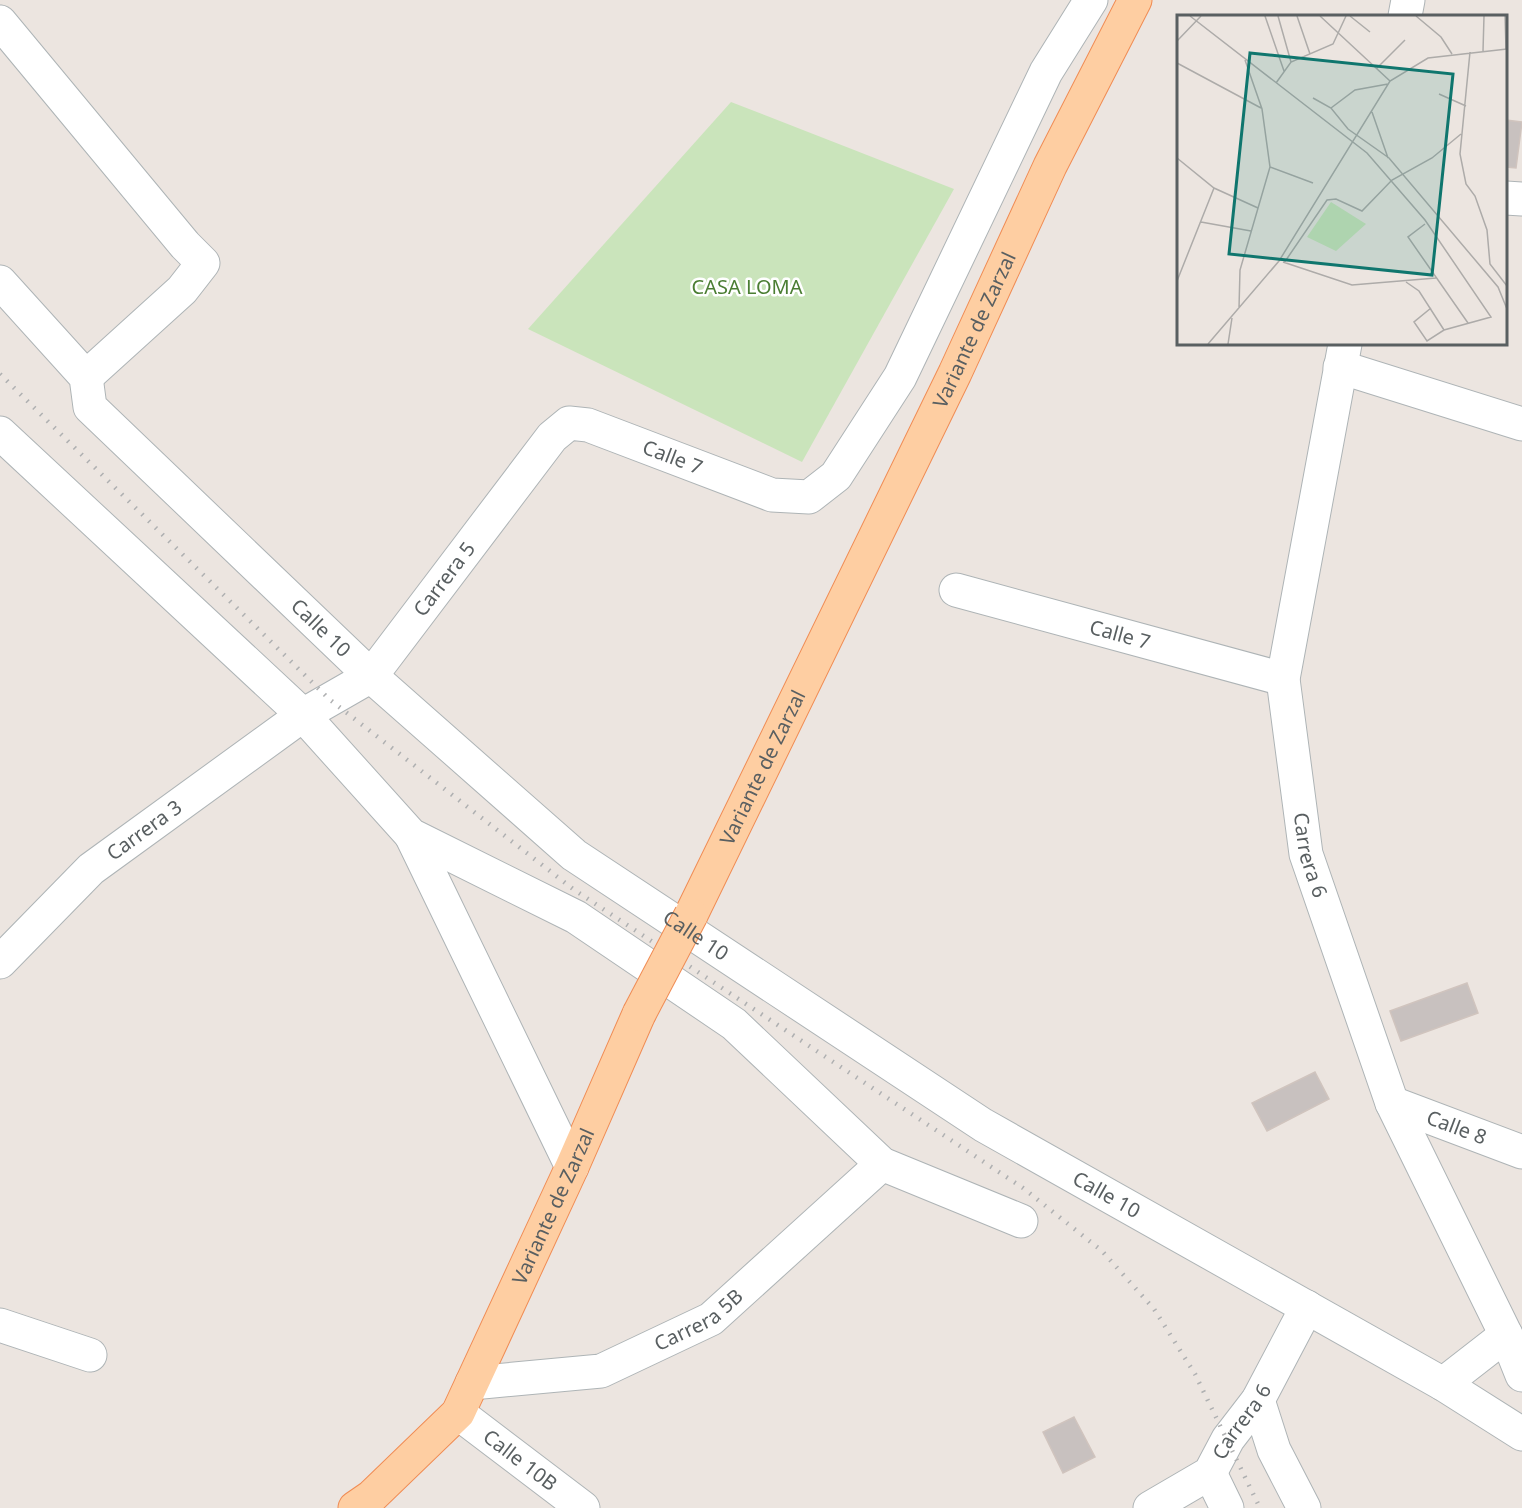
<svg xmlns="http://www.w3.org/2000/svg" width="1522" height="1508" viewBox="0 0 1522 1508" font-family="'Noto Sans',sans-serif">
	<rect width="100%" height="100%" fill="#ece5e0"/>
	<!-- green -->
	<path fill="#cae4bb" d="M731,102l223,87 -152,273 -274,-133z"/>
	<!-- building -->
	<path fill="#c8c1bf" stroke="#d0c4be" stroke-width="1.5" d="M1506,120l16,2 -6,46 -10,-1z
		M1467,983l11,30 -77,28 -11,-30z
		M1315,1072l14,27 -62,32 -15,-28z
		M1074,1417l21,40 -32,16 -20,-41z"/>
	<g fill="none" stroke-linecap="round" stroke-linejoin="round">
		<!-- street casing -->
		<g stroke="#aeb4b6" stroke-width="35">
			<g id="street">
				<path d="M1405,16l3,-16"/>
				<path d="M0,22l185,223 18,18 -21,27 -96,87"/>
				<path d="M1506,198l16,1"/>
				<path id="s1" d="M0,282l86,95 4,30 281,269 203,179 409,270 460,259 79,50"/>
				<path id="s2" d="M1345,344l-62,335 23,175 86,249 114,232 16,40"/>
				<path d="M1340,367l182,57"/>
				<path d="M0,433l303,282 108,120 165,82 158,107 148,140 139,57"/>
				<path id="s3" d="M956,590l327,89"/>
				<path d="M411,835l161,332"/>
				<path id="s4" d="M0,962l91,-93 212,-154 68,-39 181,-239 17,-14 19,2 184,70 37,2 27,-21 64,-99 146,-305 45,-72"/>
				<path id="s5" d="M1392,1103l130,49"/>
				<path d="M0,1325l90,30"/>
				<path id="s6" d="M472,1383l129,-12 110,-52 171,-155"/>
				<path d="M1443,1384l63,-49"/>
				<path d="M1258,1400l16,50 30,58"/>
				<path id="s7" d="M458,1413l125,95"/>
				<path d="M1210,1473l17,35"/>
				<path id="s8" d="M1150,1508l60,-35 18,-34 30,-39 49,-93"/>
			</g>
		</g>
		<!-- primary casing -->
		<g stroke="#f08c54" stroke-width="35">
			<g id="primary">
				<path id="s9" d="M691,915l264,-542 95,-207 85,-166"/>
				<path id="s10" d="M355,1508l16,-11 87,-84 114,-246 67,-153"/>
			</g>
		</g>
		<!-- street -->
		<use href="#street" stroke="#fff" stroke-width="33"/>
		<!-- primary -->
		<use href="#primary" stroke="#fecea2" stroke-width="33"/>
		<!-- rail -->
		<path stroke="#afb0b1" stroke-width="4.5" stroke-dasharray="1.5 8" stroke-linecap="butt" d="M0,374l329,325 244,190 450,299 79,63 52,58 41,65 65,134"/>
		<!-- primary-bridge casing -->
		<g stroke="#f08c54" stroke-width="35" stroke-linecap="butt">
			<path id="primary-bridge" d="M639,1014l52,-99"/>
		</g>
		<!-- primary-bridge -->
		<use href="#primary-bridge" stroke="#fecea2" stroke-width="33"/>
	</g>
	<g text-anchor="middle" stroke-width="5" stroke-linejoin="round" paint-order="stroke">
		<!-- park labels -->
		<g font-size="20" fill="#4b7e33" stroke="#fff">
			<text x="747" y="294">CASA LOMA</text>
		</g>
		<!-- street labels -->
		<g font-size="20" fill="#595f61" stroke="#fff">
			<text dy="7" stroke="none"><textPath href="#s9" startOffset="650">Variante de Zarzal</textPath></text>
			<text dy="7" stroke="none"><textPath href="#s4" startOffset="902">Calle 7</textPath></text>
			<text dy="7" stroke="none"><textPath href="#s4" startOffset="592">Carrera 5</textPath></text>
			<text dy="7" stroke="none"><textPath href="#s1" startOffset="478">Calle 10</textPath></text>
			<text dy="7" stroke="none"><textPath href="#s3" startOffset="170">Calle 7</textPath></text>
			<text dy="7" stroke="none"><textPath href="#s9" startOffset="164">Variante de Zarzal</textPath></text>
			<text dy="7" stroke="none"><textPath href="#s4" startOffset="196">Carrera 3</textPath></text>
			<text dy="7" stroke="none"><textPath href="#s2" startOffset="519">Carrera 6</textPath></text>
			<text dy="7" stroke="none"><textPath href="#s1" startOffset="964">Calle 10</textPath></text>
			<text dy="7" stroke="none"><textPath href="#s5" startOffset="69">Calle 8</textPath></text>
			<text dy="7" stroke="none"><textPath href="#s1" startOffset="1450">Calle 10</textPath></text>
			<text dy="7" stroke="none"><textPath href="#s10" startOffset="368">Variante de Zarzal</textPath></text>
			<text dy="7" stroke="none"><textPath href="#s6" startOffset="240">Carrera 5B</textPath></text>
			<text dy="7" stroke="none"><textPath href="#s8" startOffset="130">Carrera 6</textPath></text>
			<text dy="7" stroke="none"><textPath href="#s7" startOffset="78">Calle 10B</textPath></text>
		</g>
	</g>
	<!-- overview -->
	<g transform="translate(1177 15)">
		<rect width="330" height="330" fill="#ece5e0"/>
		<path d="M154,187l35,22 -30,27 -29,-14z" fill="#cae4bb"/>
		<path fill="none" stroke="#adaba9" stroke-width="1.5" d="M13,1l177,137 58,67 66,97 -47,13 -17,11 -13,-19 17,-14M88,1l19,55M101,1l13,46M120,1l13,38M143,1l70,65M173,1l20,16M239,1l25,21 11,17M328,1l1,33M0,26l24,-25M306,36l1,-35M293,37l-10,102 6,30 9,12 12,34 3,34 17,22M0,48l84,45M200,53l28,-28M99,68l15,-21 42,-18 13,-28M262,79l27,12M136,83l18,10 17,21 41,29 109,129 9,22M154,93l24,-18 33,-6M195,97l16,46M0,143l37,30 44,20M93,152l43,16M24,207l50,9M248,209l-17,13 60,86M106,247l69,23 84,-7M107,248l43,-63 9,-1 26,12 30,-31 40,-22 29,-24M0,266l37,-93M229,267l13,9 25,39M62,293l1,-38 30,-103 -8,-58 -17,-49M31,329l71,-83 111,-180 38,-23 79,-9M51,329l4,-26"/>
		<path fill="#0f766e" fill-opacity="0.15" stroke="#0f766e" stroke-width="3" d="M73,38l203,21 -21,201 -203,-21z"/>
		<rect width="330" height="330" fill="none" stroke="#595f61" stroke-width="3"/>
	</g>
</svg>
